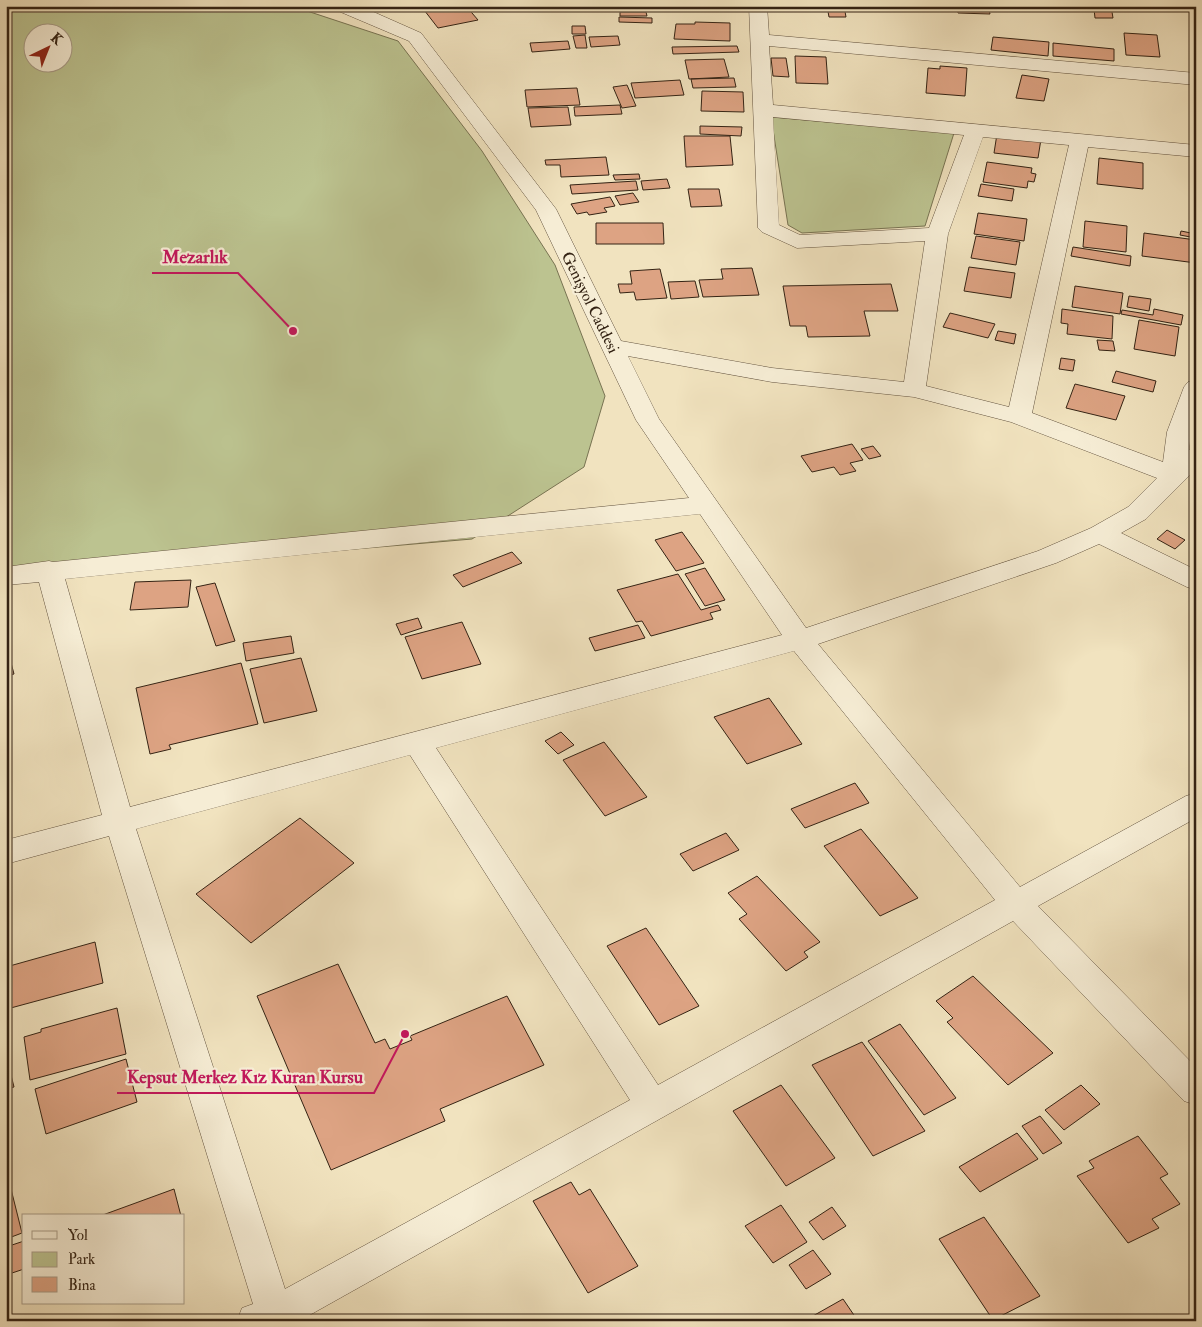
<svg xmlns="http://www.w3.org/2000/svg" width="1202" height="1327" viewBox="0 0 1202 1327" font-family="'IM FELL Double Pica',serif">
	<rect width="100%" height="100%" fill="#f1e3bf"/>
	<filter id="stains"><feTurbulence type="fractalNoise" baseFrequency=".004" numOctaves="4"/><feColorMatrix values="0 0 0 0 .2 0 0 0 0 .09 0 0 0 0 .02 0 0 0 .5 -.17"/></filter>
	<radialGradient id="worn" r=".72"><stop offset=".6" stop-color="#630" stop-opacity="0"/><stop offset="1" stop-color="#630" stop-opacity=".3"/></radialGradient>
	<!-- green -->
	<path fill="#bcc390" stroke="#787352" fill-rule="evenodd" d="M6,6h286l106,35 84,110 73,114 50,131 -21,71 -112,72 -466,40zM32,32h30v30h-30z
		M771,117l183,16 -29,93 -123,7 -14,-8z"/>
	<!-- building -->
	<path fill="#dda383" stroke="#342314" d="M421,6h45l12,14 -40,8z
		M538,6h31l1,2 -32,1z
		M827,6h17l2,11h-17z
		M858,6h31l1,4 -32,-1z
		M957,6h31l2,8 -32,-1z
		M1072,6h39l2,12h-18l-1,-9z
		M620,12h26l1,4h-27z
		M619,17l33,1v5l-33,-1z
		M695,22l35,1v18l-56,-2 2,-15h19z
		M572,26h13l1,8h-14z
		M1124,33l33,2 3,22 -34,-2z
		M585,35l2,13h-11l-3,-12z
		M618,36l2,9 -29,2 -2,-10z
		M993,37l56,5 -1,14 -57,-6z
		M568,41l2,8 -38,3 -2,-9z
		M1053,43l61,6v12l-61,-5z
		M737,46l2,6 -66,2 -1,-7z
		M795,56l31,1 2,27 -32,-1z
		M771,58h15l3,19 -16,-1z
		M724,59l5,18 -40,2 -4,-19z
		M940,66l27,2 -2,28 -39,-3 2,-25 12,1z
		M1022,75l27,4 -5,22 -28,-3z
		M734,78l2,9 -43,1 -2,-9z
		M680,80l4,15 -49,3 -4,-15z
		M627,85l9,21 -14,2 -9,-21z
		M577,88l3,17 -53,2 -2,-17z
		M702,91l41,1 1,20 -43,-1z
		M620,105l2,9 -47,2 -1,-9z
		M568,107l3,18 -40,2 -3,-19z
		M700,126l42,1 -1,9 -41,-2z
		M997,134l44,5 -3,19 -44,-5z
		M684,136h46l3,29 -47,2z
		M606,157l3,18 -48,2 -1,-12h-14l-1,-5z
		M1099,158l44,5v26l-46,-5z
		M987,162l45,6 -1,5 5,1 -2,8 -6,-1 -1,7 -44,-6z
		M639,174l1,5 -25,1 -2,-5z
		M667,179l3,9 -27,2 -2,-9z
		M636,181l2,9 -66,4 -2,-9z
		M981,184l33,5 -2,12 -34,-5z
		M688,189h31l3,17 -31,1z
		M633,193l6,9 -19,3 -5,-9z
		M610,197l5,9 -11,2 3,4 -18,3 -2,-3 -10,2 -6,-10z
		M978,213l49,6 -3,22 -50,-7z
		M1085,221l42,5 -1,26 -43,-5z
		M596,223h67l1,21h-68z
		M1181,231l15,3v4l-16,-3z
		M1144,233l52,7v23l-54,-7z
		M976,236l44,6 -4,23 -45,-7z
		M1073,247l58,9 -1,10 -59,-10z
		M969,267l46,6 -4,25 -47,-7z
		M752,268l7,27 -56,2 -4,-17 24,-1 -2,-10z
		M660,269l7,29 -31,2 -2,-8 -14,1 -2,-9h14l-2,-13z
		M695,281l4,16 -28,2 -3,-17z
		M891,284l7,27h-34l6,25 -62,1 -2,-11h-16l-7,-40z
		M1075,286l48,7 -3,21 -48,-7z
		M1129,296l22,3 -2,12 -22,-4z
		M1062,309l51,7 -1,23 -45,-5 1,-10 -7,-1z
		M1154,309l29,6 -2,10 -60,-11 1,-4 31,5z
		M950,313l45,11 -7,14 -45,-11z
		M1139,320l40,7 -4,29 -41,-7z
		M998,331l18,3 -2,10 -19,-4z
		M1097,340l16,1 2,10 -16,-1z
		M1061,358l14,2 -2,11 -14,-2z
		M1116,371l40,10 -3,11 -41,-10z
		M1075,384l50,12 -9,24 -50,-12z
		M852,444l11,16 -13,3 6,8 -16,4 -6,-8 -22,5 -11,-16z
		M873,446l8,10 -12,3 -8,-10z
		M1167,530l18,10 -10,9 -18,-10z
		M682,532l22,31 -28,8 -21,-31z
		M512,552l10,11 -59,24 -10,-12z
		M705,568l20,32 -20,6 -20,-32z
		M678,574l23,36 17,-5 3,5 -11,3 3,6 -62,17 -9,-15 -6,1 -19,-32z
		M191,580l-3,27 -58,3 5,-28z
		M215,583l20,58 -19,5 -20,-59z
		M418,618l4,10 -21,7 -5,-11z
		M462,622l19,42 -59,15 -17,-42z
		M638,625l7,13 -50,13 -6,-13z
		M291,636l3,17 -48,8 -3,-18z
		M6,644l8,30 -8,2z
		M301,658l16,53 -53,12 -14,-54z
		M241,663l17,61 -89,21 2,4 -21,5 -14,-66z
		M769,698l33,46 -55,20 -33,-47z
		M561,732l13,13 -16,9 -13,-13z
		M604,742l43,55 -42,19 -42,-56z
		M855,783l14,20 -64,25 -14,-19z
		M300,818l54,45 -103,80 -55,-49z
		M861,829l57,69 -38,18 -56,-70z
		M726,833l13,17 -46,21 -13,-17z
		M757,876l63,66 -16,10 4,5 -22,14 -47,-52 8,-5 -19,-21z
		M646,928l53,78 -40,19 -52,-79z
		M95,942l8,41 -96,26 -1,-42z
		M338,964l37,79 10,-4 5,10 22,-9 -2,-4 97,-40 37,69 -104,44 5,12 -114,49 -74,-174z
		M973,976l80,77 -45,32 -61,-63 6,-4 -17,-17z
		M117,1008l9,46 -96,26 -6,-43 17,-5v-3z
		M900,1024l56,74 -32,17 -56,-74z
		M862,1042l63,89 -52,25 -61,-91z
		M126,1059l11,43 -91,32 -11,-45z
		M10,1071l4,16 -8,2v-17z
		M781,1085l54,73 -49,28 -53,-75z
		M1081,1085l19,19 -36,26 -19,-20z
		M1040,1116l22,27 -19,11 -21,-28z
		M1017,1133l21,26 -58,33 -21,-25z
		M1138,1136l30,38 -8,4 20,26 -28,15 7,9 -31,15 -51,-67 17,-8 -5,-7z
		M571,1182l8,13 11,-6 48,77 -50,27 -55,-92z
		M11,1189l11,44 -16,6v-48z
		M174,1189l7,27h-81z
		M781,1205l26,37 -34,21 -28,-37z
		M832,1207l14,19 -23,14 -14,-18z
		M984,1217l56,79 -47,24 -54,-81z
		M24,1241v28l-18,6v-28z
		M813,1250l18,24 -25,15 -17,-24z
		M843,1299l15,22h-54z"/>
	<g fill="none" stroke-linecap="round" stroke-linejoin="round">
		<!-- street casing -->
		<g stroke="#63533f" stroke-width="1">
			<path id="street" d="M333,6h27l61,27 135,176 65,132 151,27 132,14 21,-141 -128,7 -35,-16 -4,-4 -9,-222h18l2,29 427,38v12l-427,-39 4,59 423,40v12l-108,-10 -56,266 131,49 4,-30 17,-45 4,-5 8,-2v39l-5,13 -2,18 7,-2v21l-50,50 -25,14 75,37v20l-9,-3 -88,-43 -43,19 -238,81 202,243 166,-91 10,-3v25l-158,88 158,161v38l-12,-4 -171,-180 -714,400h-62l5,-13 11,-4 -144,-468 -103,28v-24l96,-25 -63,-233 -33,3v-18l43,-6 4,1 636,-64 -53,-78 -100,-210 -127,-169 -73,-31zM773,117l191,18 -35,93 -129,7 -21,-10zM983,137l86,8 -60,262 -83,-21 22,-152zM628,356l144,26 142,15 97,25 146,56 -29,29 -37,21 -53,23 -232,77 -147,-209zM700,514l82,121 -652,172 -65,-228zM794,651l201,249 -337,185 -222,-337zM410,755l220,345 -345,189 -149,-460z"/>
		</g>
		<!-- street -->
		<use href="#street" fill="#f6edd5" fill-rule="evenodd"/>
	</g>
	<g text-anchor="middle" stroke-width="4.5" stroke-linejoin="round" paint-order="stroke">
		<!-- street labels -->
		<g font-size="16" fill="#342314" stroke="#f6edd5">
			<text transform="translate(591 302) rotate(64)" y="6">Genişyol Caddesi</text>
		</g>
	</g>
	<!-- callouts -->
	<path fill="none" stroke="#c2185b" stroke-width="2" d="M293 331L238 273H152M405 1034L374 1093H117"/>
	<g fill="#c2185b" stroke="#f6edd5" stroke-width="2">
		<circle cx="293" cy="331" r="5"/>
		<circle cx="405" cy="1034" r="5"/>
	</g>
	<g font-size="18" text-anchor="middle" font-weight="bold" fill="#c2185b" stroke="#f6edd5" stroke-width="4.5" stroke-linejoin="round" paint-order="stroke">
		<text x="195" y="263">Mezarlık</text>
		<text x="245" y="1083">Kepsut Merkez Kız Kuran Kursu</text>
	</g>
	<!-- margin -->
	<rect width="1202" height="1327" fill="none" stroke="#f1e3bf" stroke-width="25"/>
	<rect x="8" y="8" width="1187" height="1312" fill="none" stroke="#342314" stroke-width="2.5"/>
	<rect x="12" y="12" width="1177" height="1302" fill="none" stroke="#342314"/>
	<!-- legend -->
	<rect x="22" y="1214" width="162" height="90" fill="#f6edd5" stroke="#a89c88"/>
	<rect x="32" y="1231" width="25" height="8" fill="#f6edd5" stroke="#a89c88"/>
	<text x="68" y="1240" font-size="15" fill="#342314">Yol</text>
	<rect x="32" y="1252" width="25" height="15" fill="#bcc390" stroke="#a89c88"/>
	<text x="68" y="1264" font-size="15" fill="#342314">Park</text>
	<rect x="32" y="1277" width="25" height="15" fill="#dda383" stroke="#a89c88"/>
	<text x="68" y="1290" font-size="15" fill="#342314">Bina</text>
	<!-- north arrow -->
	<g transform="translate(48 48) rotate(43)"><circle r="24" fill="#f6edd5" stroke="#a89c88"/>
	<path d="M0-4L9 19L0 12L-9 19Z" fill="#8f2418"/>
	<text y="-8" font-size="14" font-weight="bold" text-anchor="middle" fill="#342314">K</text>
	</g>
	<rect width="100%" height="100%" filter="url(#stains)"/>
	<rect width="100%" height="100%" fill="url(#worn)"/>
</svg>
